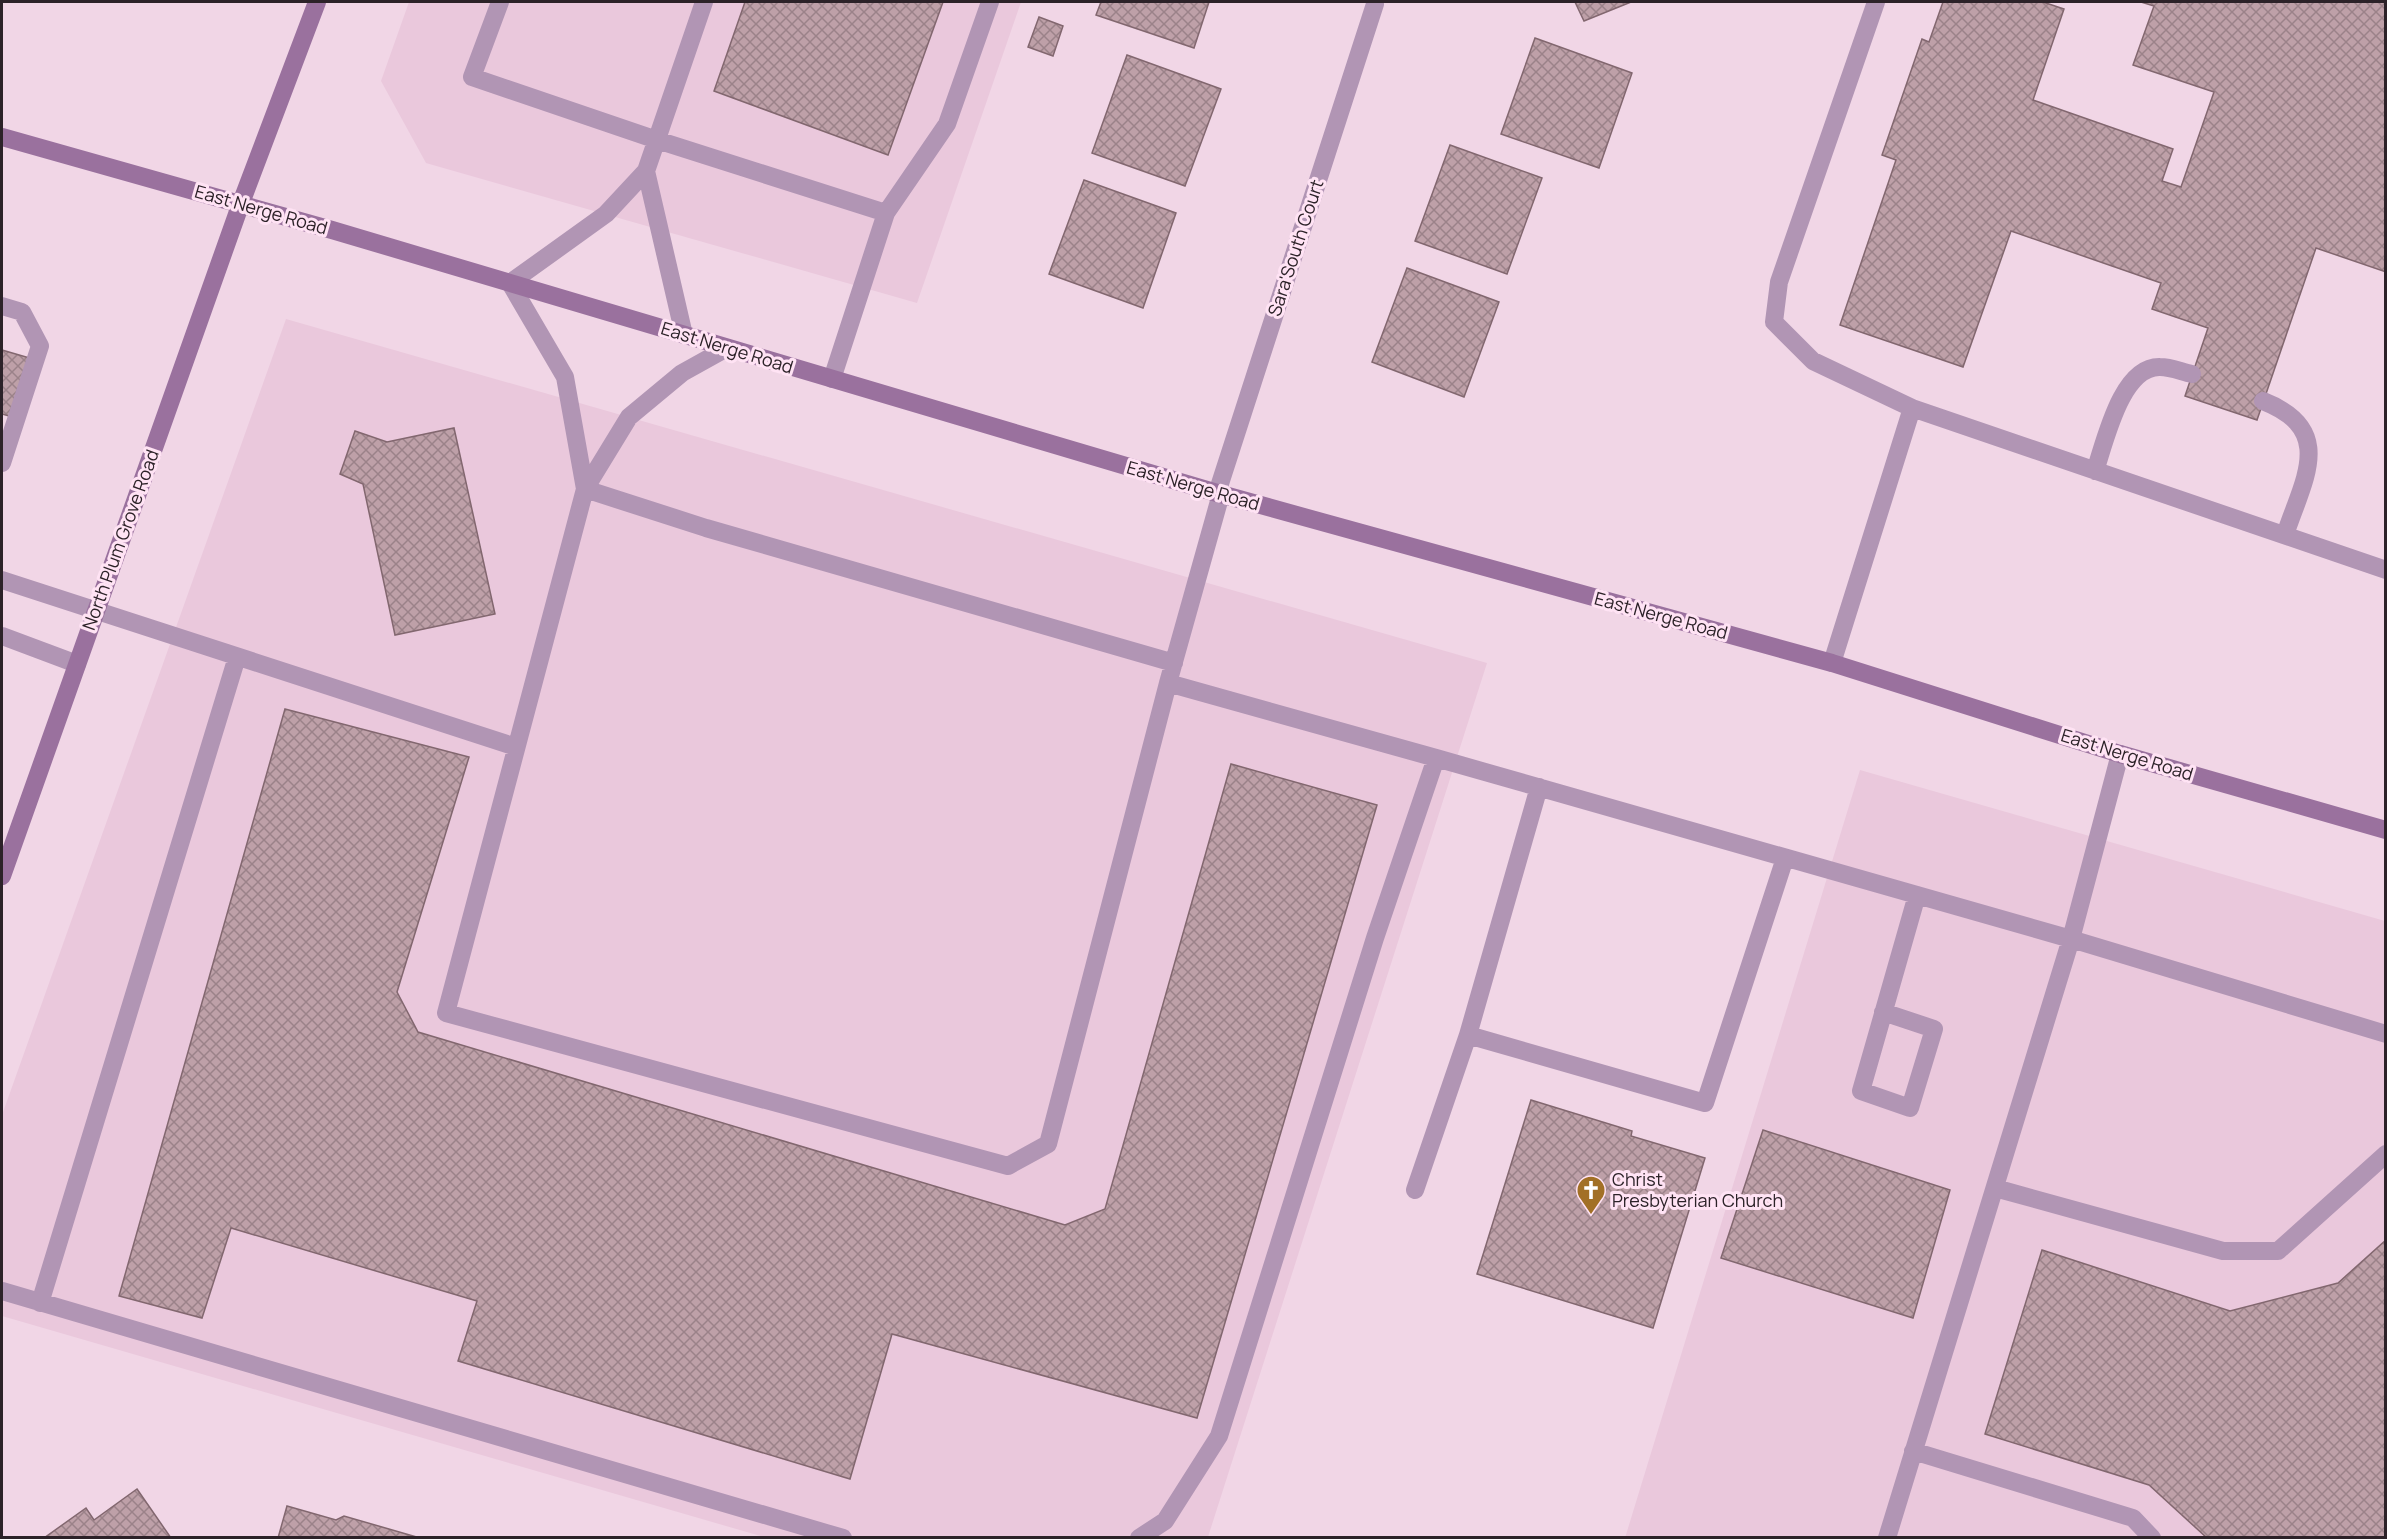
<svg xmlns="http://www.w3.org/2000/svg" width="2387" height="1539" viewBox="0 0 2387 1539" font-family="Manrope,sans-serif">
	<defs>
		<pattern id="building-cross-hatch" width="8" height="8" patternUnits="userSpaceOnUse" patternTransform="scale(1.5)"><rect width="8" height="8" fill="#bea0a8"/><path d="M0 0l8 8M0 8l8-8" fill="none" stroke="#9b8289"/></pattern>
	</defs>
	<rect width="100%" height="100%" fill="#f1d6e6"/>
	<!-- built -->
	<path fill="#eac8dc" d="M409,2h612l-104,301 -491,-140 -45,-82z
		M286,319l1201,344 -279,874h-444l-762,-221v-201z
		M1860,770l525,151v616l-760,1z"/>
	<!-- building -->
	<path fill="url(#building-cross-hatch)" stroke="#82676f" stroke-width="1.5" d="M745,2h198l-55,153 -174,-64z
		M1101,2h108l-15,46 -98,-33z
		M1575,2h56l-47,19z
		M1943,2h100l21,7 -31,91 140,49 -11,32 19,6 33,-95 -81,-27 21,-59 -13,-4h245v270l-70,-24 -59,172 -72,-24 23,-68 -56,-19 9,-26 -150,-52 -48,136 -123,-42 56,-165 -14,-5 40,-116 7,3z
		M1039,17l24,9 -10,30 -25,-9z
		M1535,38l97,35 -33,95 -98,-34z
		M1127,55l94,34 -36,97 -93,-33z
		M1450,145l92,33 -35,96 -92,-33z
		M1084,180l92,33 -33,95 -94,-34z
		M1407,268l92,34 -35,95 -92,-35z
		M2,350l31,9 -17,59 -14,-4z
		M454,428l41,186 -100,21 -32,-151 -23,-10 15,-43 32,11z
		M285,709l184,48 -72,235 21,40 647,193 40,-16 126,-445 146,41 -180,613 -305,-84 -42,145 -392,-118 19,-60 -246,-73 -29,90 -83,-22z
		M1531,1100l101,31 -1,5 74,22 -52,170 -176,-54z
		M1763,1130l187,60 -37,128 -192,-60z
		M2386,1240v298h-179l-58,-53 -164,-51 57,-184 188,61 108,-28z
		M137,1489l34,49h-127l42,-30 8,12z
		M287,1506l49,14 8,-4 76,22h-142z"/>
	<g fill="none" stroke-linecap="round" stroke-linejoin="round">
		<!-- lane -->
		<path stroke="#b195b4" stroke-width="18" d="M500,2l-28,75 185,63 229,73 -54,166
			M646,171l38,164
			M886,213l61,-89 43,-122
			M2,306l20,6 18,34 -38,117
			M727,348l-45,25 -53,44 -44,72 -139,524 562,153 40,-22 120,-461
			M2263,401c74,29 40,79 22,134
			M1912,408l474,162
			M2095,471c10,-29 26,-105 65,-104 11,0 22,5 32,7
			M585,489l121,39 468,135
			M585,489l-20,-112 -55,-94 96,-69 40,-43 58,-169
			M2,580l514,167
			M2,636l75,28
			M1832,663l80,-255 -99,-47 -39,-39 5,-40 97,-280
			M1436,758l635,181 49,-185
			M1883,1012l51,17 -24,79 -49,-17 56,-196
			M1468,1035l71,-248
			M1995,1188l228,63h55l108,-97
			M1415,1190l53,-155 237,68 80,-245
			M2,1291l841,247
			M40,1303l197,-646
			M1913,1451l220,67 19,20
			M1139,1538l26,-17 54,-85 156,-498 61,-180 -268,-75 53,-189
			M1887,1538l184,-599 315,95"/>
		<!-- street -->
		<path stroke="#b195b4" stroke-width="18" d="M1217,493l158,-489"/>
		<!-- secondary -->
		<path stroke="#9a719e" stroke-width="18" d="M2,137l330,93 885,263 615,170 288,91 266,76
			M2,876l239,-673 76,-201"/>
	</g>
	<!-- icons -->
	<defs>
		<g id="church-pin" transform="scale(1.5)"><path d="M0 17L-7.5 6A9.5 9.5 0 1 1 7.5 6Z" fill="#a27026" stroke="#ffe3f4"/><path d="M-1.2-6h2.4v3.5h3.3v2.4h-3.3V6h-2.4V-.1h-3.3v-2.4h3.3Z" fill="#fff"/></g>
	</defs>
	<g fill-rule="evenodd">
		<use href="#church-pin" x="1591" y="1190"/>
	</g>
	<g text-anchor="middle" stroke-width="6" stroke-linejoin="round" paint-order="stroke">
		<!-- street labels -->
		<g font-size="18" fill="#2c2228" stroke="#ffe3f4">
			<text transform="translate(261 210) rotate(16)" y="6">East Nerge Road</text>
			<text transform="translate(1296 248) rotate(-72)" y="6">Sara'South Court</text>
			<text transform="translate(727 348) rotate(17)" y="6">East Nerge Road</text>
			<text transform="translate(1193 486) rotate(16)" y="6">East Nerge Road</text>
			<text transform="translate(121 540) rotate(-70)" y="6">North Plum Grove Road</text>
			<text transform="translate(1661 616) rotate(15)" y="6">East Nerge Road</text>
			<text transform="translate(2127 755) rotate(17)" y="6">East Nerge Road</text>
		</g>
		<!-- poi labels -->
		<g font-size="18" fill="#2c2228" stroke="#ffe3f4" text-anchor="start">
			<text x="1612" y="1186">Christ<tspan x="1612" dy="21">Presbyterian Church</tspan></text>
		</g>
	</g>
	<!-- border -->
	<rect width="2387" height="1539" fill="none" stroke="#2c2228" stroke-width="6"/>
</svg>
